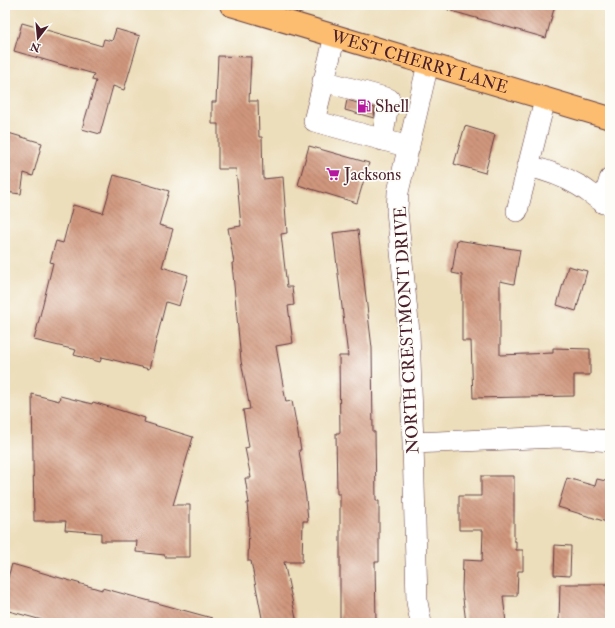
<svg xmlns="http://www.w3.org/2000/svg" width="615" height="628" viewBox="0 0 615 628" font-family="'IM FELL Double Pica',serif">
	<defs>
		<pattern id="building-back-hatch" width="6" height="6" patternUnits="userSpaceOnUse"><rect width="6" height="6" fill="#d0977e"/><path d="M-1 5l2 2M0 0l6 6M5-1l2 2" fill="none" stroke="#ab7b67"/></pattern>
	</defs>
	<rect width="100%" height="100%" fill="#fdfcf7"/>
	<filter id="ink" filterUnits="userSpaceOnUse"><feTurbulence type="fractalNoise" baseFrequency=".025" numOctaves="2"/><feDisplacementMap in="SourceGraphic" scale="8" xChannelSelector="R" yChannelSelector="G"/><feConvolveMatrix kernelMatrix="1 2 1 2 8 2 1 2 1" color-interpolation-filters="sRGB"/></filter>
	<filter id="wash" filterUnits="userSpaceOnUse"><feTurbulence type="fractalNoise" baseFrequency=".012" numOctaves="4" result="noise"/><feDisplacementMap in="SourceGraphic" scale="16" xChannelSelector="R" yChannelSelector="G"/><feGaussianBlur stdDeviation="0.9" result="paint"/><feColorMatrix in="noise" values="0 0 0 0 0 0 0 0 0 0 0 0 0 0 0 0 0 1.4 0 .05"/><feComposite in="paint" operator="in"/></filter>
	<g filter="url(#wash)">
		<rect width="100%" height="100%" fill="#eddebb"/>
		<g id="blocks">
			<!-- building -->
			<path fill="url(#building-back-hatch)" d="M448,5h107l-9,33 -98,-28z
				M22,23l80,23 2,-7 8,2 4,-12 24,7 -16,54 -11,-4 -13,48 -18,-5 14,-48 -4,-1 2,-6 -80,-23z
				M218,56l33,1 -2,44h9l1,36h3l1,42 20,-2 4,56 -6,1 6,53h5l2,18 -6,1 5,37 -17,3 10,56 6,-1 9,49h-2l7,48 2,23h-5l-1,41h-18l13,61h-34l-12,-62h-3l1,-36 -2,-22h2l-4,-25h6l-6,-30 4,-1 -6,-37 7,-1 -9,-48 -9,-98h2l-6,-35 13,-2 -5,-57h-18v-45h-6v-22h4z
				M347,100l28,8 -1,10 -29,-8z
				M465,126l30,9 -10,38 -31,-9z
				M5,132l37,11 -9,33 -9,-3 -3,21 -16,-2z
				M309,146l60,17 -12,40 -59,-18z
				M114,175l55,16 -10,34 14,4 -11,38 26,8 -9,31 -13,-4 -17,67 -47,-12 -2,5 -26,-7 2,-5 -42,-10 19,-77 -3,-1 6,-21 7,2 10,-38 30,8z
				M358,230l14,118 1,84h2l1,69h3v61h-4l1,61h-36v-129h-3l-1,-61h4l-1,-77h9l-15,-123z
				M457,240l63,10 -6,34 -14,-3v74l53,-2v-5l37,1v26h-16v21l-101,2 -2,-57h-9v-66l-10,-2z
				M568,266l19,5 -11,40 -19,-6z
				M32,394l27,7 1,-5 32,8 1,-2 52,16 -1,4 49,15 -20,68h17v52h-25v-2l-29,-3 1,-11h-36v-8l-36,-3 1,-9h-32z
				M481,476h33v65h2v9h7v21h-5l-1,25h-14l3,27h-40l-4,-33 1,-30 19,1 1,-31h-24v-34h22z
				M567,478l28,8 2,-7 13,3v41l-52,-16z
				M555,545l16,1 -1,30 -16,-1z
				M12,564l90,26v-2l110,30 -1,5h-170l1,-3 -37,-10v-23z
				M560,584h50v39h-51z"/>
		</g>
	</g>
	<g filter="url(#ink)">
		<use href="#blocks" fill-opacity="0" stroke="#623c41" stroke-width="1"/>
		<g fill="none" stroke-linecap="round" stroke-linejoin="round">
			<!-- minor casing -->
			<g stroke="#623c41" stroke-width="22">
				<path id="minor" d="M335,36l-21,85 95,26
					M323,81l66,18 -7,41
					M528,166c17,4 35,10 50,19 11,6 20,16 32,20
					M603,203l7,-24
					M517,211l28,-112
					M413,443l147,-6 50,4
					M421,623l-4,-21 -4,-159 -4,-111 -12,-121 1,-19 30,-128"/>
			</g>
			<!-- major casing -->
			<g stroke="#623c41" stroke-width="24">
				<g id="major">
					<path id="s1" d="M231,5l379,113"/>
				</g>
			</g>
			<!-- minor -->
			<use href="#minor" stroke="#fff" stroke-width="21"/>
			<!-- major -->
			<use href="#major" stroke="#fcbd6f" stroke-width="22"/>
		</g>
	</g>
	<!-- icons -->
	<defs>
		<g id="fuel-bare" transform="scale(1.08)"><path d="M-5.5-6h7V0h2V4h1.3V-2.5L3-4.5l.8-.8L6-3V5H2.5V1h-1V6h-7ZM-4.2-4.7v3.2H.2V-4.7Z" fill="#b5179e" stroke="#fdfcf7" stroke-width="2.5" paint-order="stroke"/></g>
		<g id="supermarket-bare" transform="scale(1.08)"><path d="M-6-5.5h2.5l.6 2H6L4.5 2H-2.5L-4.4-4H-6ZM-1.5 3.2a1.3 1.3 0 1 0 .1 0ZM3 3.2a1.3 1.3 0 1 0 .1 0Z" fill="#b5179e" stroke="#fdfcf7" stroke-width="2.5" paint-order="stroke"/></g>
	</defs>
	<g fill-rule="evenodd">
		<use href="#fuel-bare" x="364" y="106"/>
		<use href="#supermarket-bare" x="333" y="174"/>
	</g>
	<g text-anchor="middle" stroke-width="3.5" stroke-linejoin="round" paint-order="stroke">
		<!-- street labels -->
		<g font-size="17" fill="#4a1f2b" stroke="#fdfcf7">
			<text dy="6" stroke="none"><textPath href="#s1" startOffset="197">WEST CHERRY LANE</textPath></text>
			<text transform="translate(406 330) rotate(-93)" y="6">NORTH CRESTMONT DRIVE</text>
		</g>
		<!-- poi labels -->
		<g font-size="17" fill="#4a1f2b" stroke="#fdfcf7" text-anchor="start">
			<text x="375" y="112">Shell</text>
			<text x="344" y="180">Jacksons</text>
		</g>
	</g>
	<!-- margin -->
	<rect width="615" height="628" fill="none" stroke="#fdfcf7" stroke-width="20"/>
	<!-- north arrow -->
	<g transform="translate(38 38) rotate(196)" stroke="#fdfcf7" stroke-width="3" paint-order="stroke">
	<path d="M0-3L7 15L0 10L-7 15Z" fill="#4a1f2b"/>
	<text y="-6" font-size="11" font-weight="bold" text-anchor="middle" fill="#4a1f2b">N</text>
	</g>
</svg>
